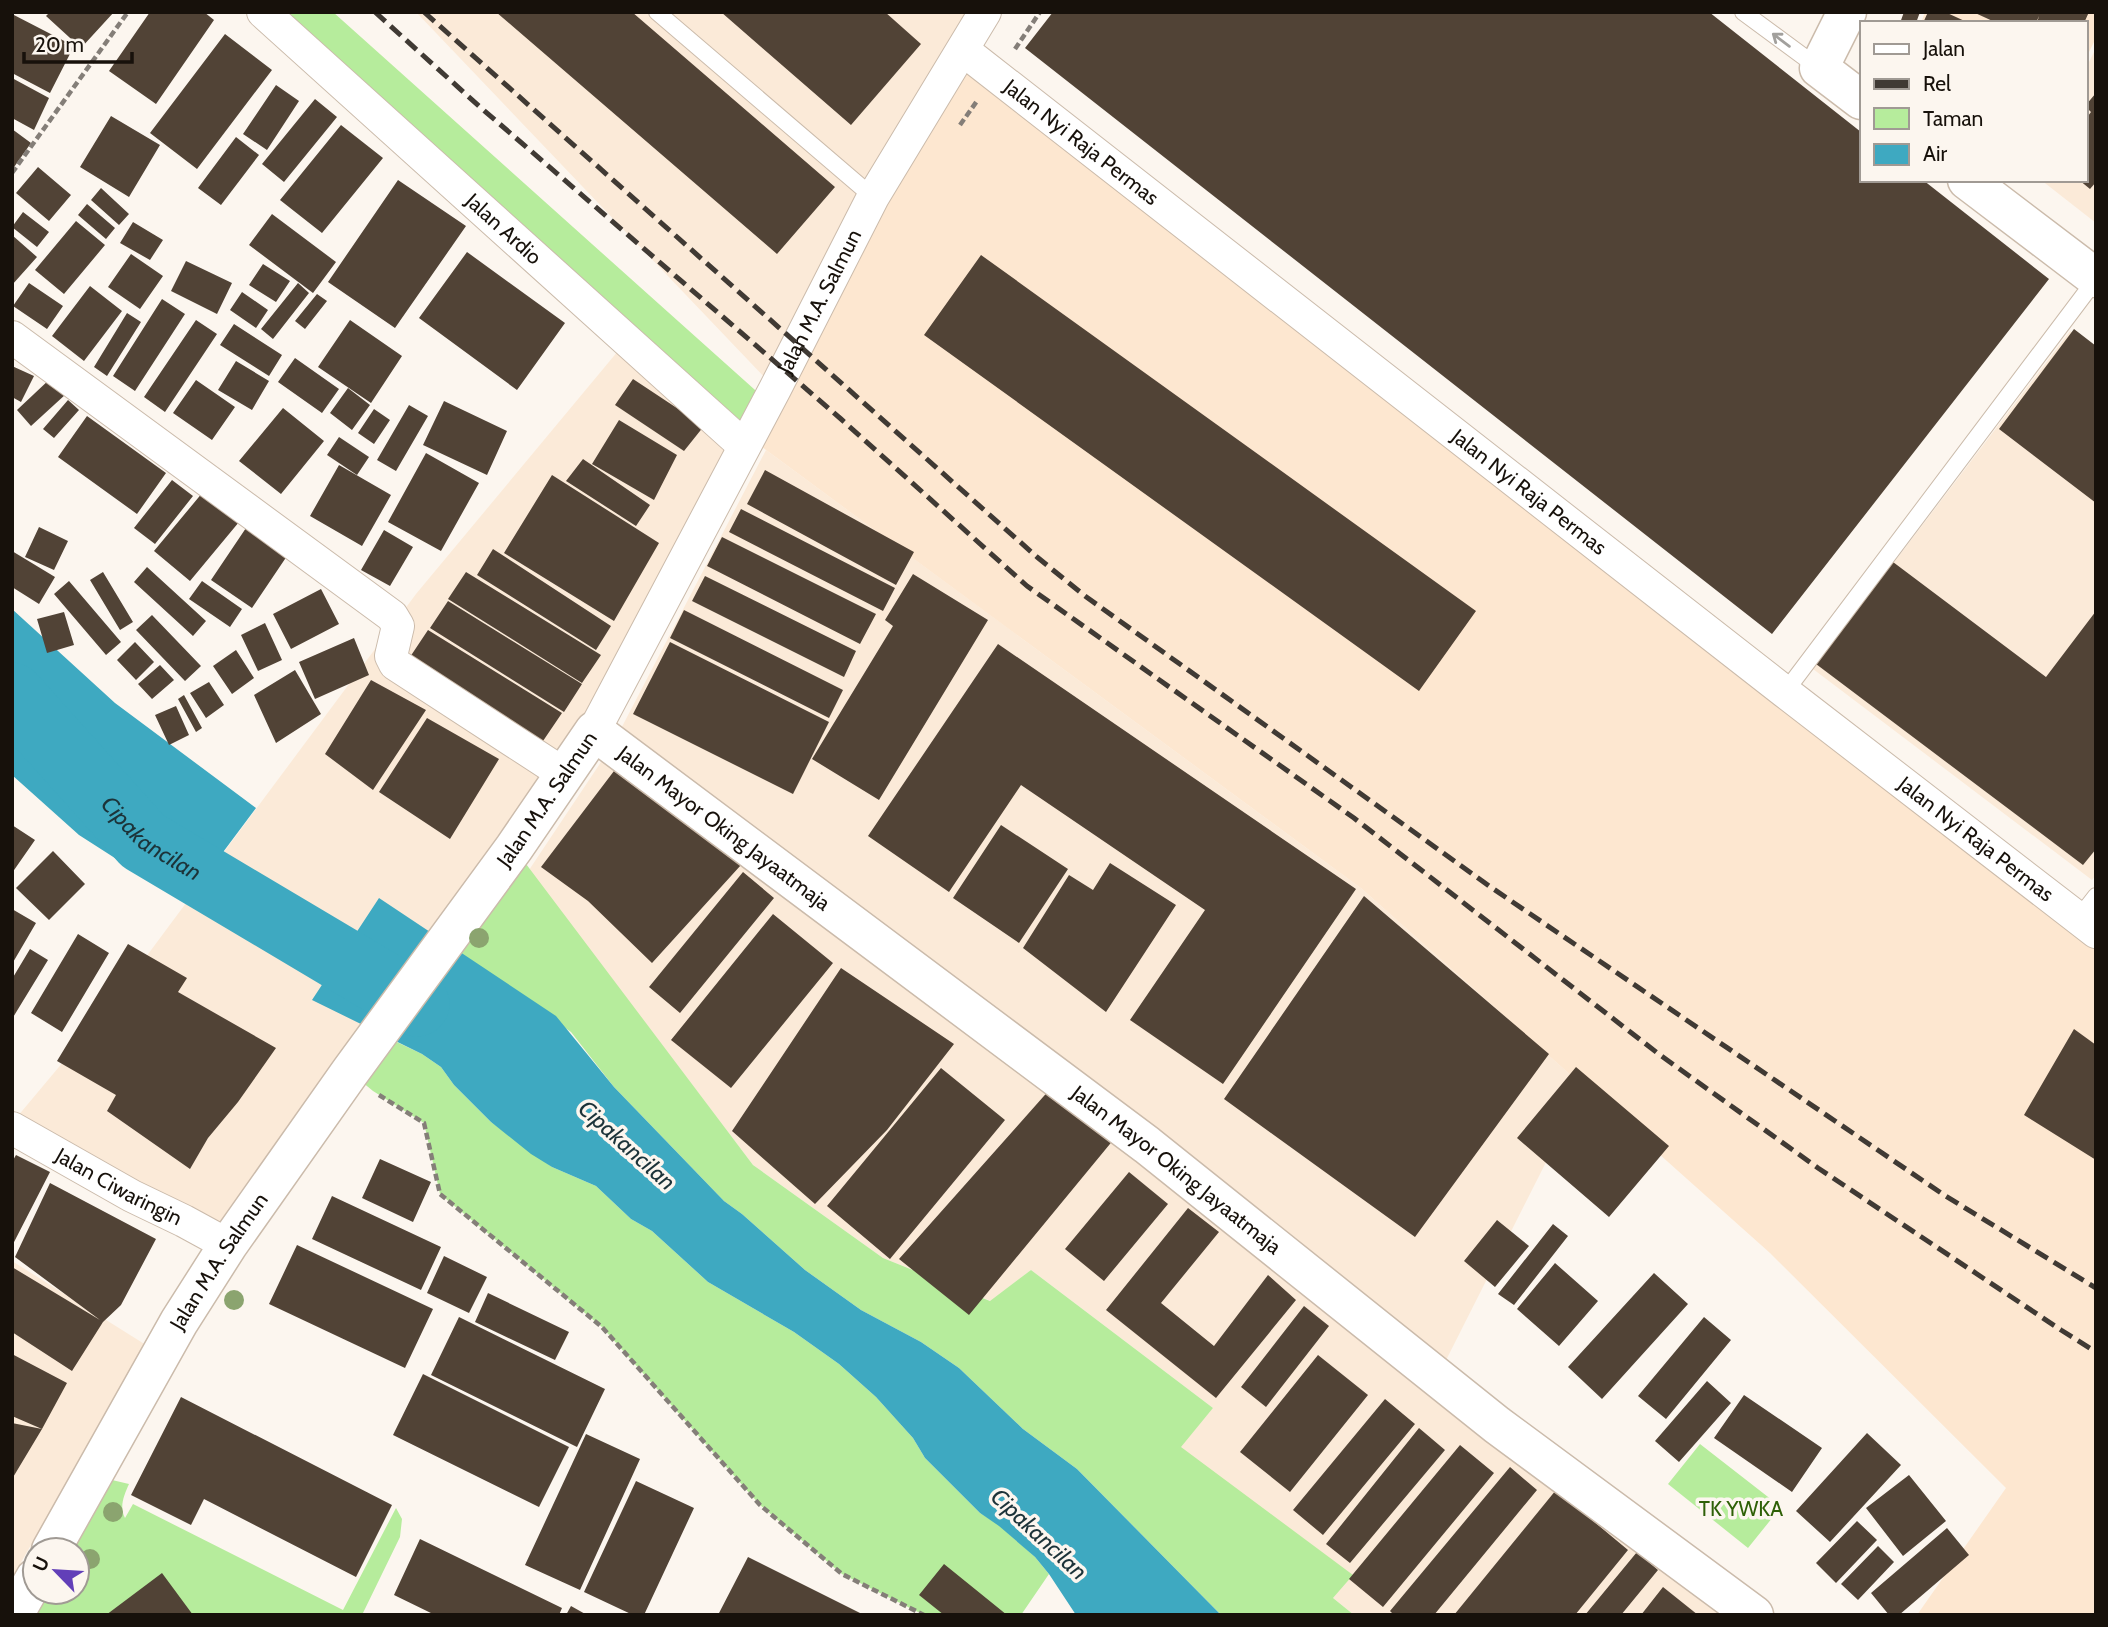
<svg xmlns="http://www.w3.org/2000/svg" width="2108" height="1627" viewBox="0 0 2108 1627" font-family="Cabin,sans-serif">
	<rect width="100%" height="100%" fill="#fcf6ef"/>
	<!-- commercial -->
	<path fill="#fbead8" d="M416,12h555l-202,370z
		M2096,48v175l-55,-43h44v-110z
		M2070,331l26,19v525l-4,5 -279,-211z
		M628,339l116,107 -150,285 -366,514 -216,-122 93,-111 311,-418z
		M766,450l596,439 222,198 -147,291 306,237h-389l-21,-17 19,-23 -172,-128 33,-39 -182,-138 -40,31 -108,-43 -130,-93 -224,-295 84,-126z
		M12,1261l134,84 -134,233z"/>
	<!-- built -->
	<path fill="#fde7d0" d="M1925,12h171v26l-11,22v-37h-164z
		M963,50l1133,882v683h-179l89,-127 -236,-235 -408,-364 -611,-450z"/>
	<!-- green -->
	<path fill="#b6ec9c" d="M276,12h57l432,387 -15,30z
		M514,848l239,317 130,93 107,43 41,-31 182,138 -32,39 172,128 -20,23 21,17h-133l-144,-146 -54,-40 -64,-61 -38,-26 -60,-32 -56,-40 -63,-56 -18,-13 -110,-114 -43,-55 -126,-89z
		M378,1033l44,21 19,13 13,18 37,37 61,45 44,19 35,33 21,12 56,51 86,50 45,32 37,33 20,22 17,19 12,20 55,55 19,12 36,32 14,17 -28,41h-97l-82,-41 -82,-69 -158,-178 -162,-133 -16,-71 -51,-32 -23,-19z
		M1700,1444l81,63 -33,41 -80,-64z
		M112,1480l17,4c-5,11 -10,23 -4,34l8,-14 210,106 53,-102 6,11 -2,18 -38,78h-340l16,-23h39v-11l4,-2 2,-16 -8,-15v-32z"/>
	<!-- water -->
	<path fill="#3ea9c1" d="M12,609l103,94 141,105 -71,95 -106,-68 -67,-60z
		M379,898l177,118 58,71 110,114 18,13 63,56 56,40 60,32 38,26 64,61 54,40 144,146h-145l-27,-41 -14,-17 -36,-31 -19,-13 -55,-55 -12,-20 -37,-41 -37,-33 -45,-32 -86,-50 -56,-51 -21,-12 -35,-33 -44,-19 -21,-13 -40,-32 -37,-37 -13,-18 -19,-13 -110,-54z"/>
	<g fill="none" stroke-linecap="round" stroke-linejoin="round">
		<!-- river -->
		<path stroke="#3ea9c1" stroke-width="65" id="s1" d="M12,695l131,146 274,163"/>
	</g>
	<!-- building -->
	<path fill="#514336" d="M50,12h64l-33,36 -35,-32z
		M150,12h54l10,8 -58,84 -47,-33z
		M496,12h136l203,175 -58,67z
		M721,12h164l36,32 -70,81z
		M1053,12h656l152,120v48h62l126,99 -277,355 -747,-586z
		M1904,12h16l-4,11h-16z
		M1928,12h17l24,11h-46z
		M1973,12h116l-5,11h-47l2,-7 -3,7h-39z
		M12,14l62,32 -24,47 -38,-20z
		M225,34l47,36 -75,99 -47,-36z
		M12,78l37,20 -15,32 -22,-12z
		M276,85l23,16 -32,49 -24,-16z
		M2096,93v89l-6,7 -11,-9h6v-60l6,-8 -6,-6z
		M315,99l22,18 -53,65 -22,-18z
		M111,116l49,29 -31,52 -49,-30z
		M341,125l42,33 -61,75 -42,-33z
		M12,129l19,14 -19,27z
		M236,137l23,18 -38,50 -23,-17z
		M38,167l33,28 -22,26 -33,-28z
		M398,180l68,46 -71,102 -67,-46z
		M101,188l28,26 -10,11 -28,-25z
		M87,204l28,24 -9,11 -28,-24z
		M23,212l26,20 -12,15 -25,-20z
		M272,214l64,48 -23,31 -64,-48z
		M76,221l29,24 -41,49 -29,-24z
		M133,222l30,18 -13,20 -30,-17z
		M12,235l25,22 -25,28z
		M467,252l98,71 -48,67 -98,-72z
		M131,254l32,22 -23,33 -32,-22z
		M981,255l495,356 -57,80 -495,-356z
		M186,261l46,22 -15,31 -46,-23z
		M263,264l27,17 -14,21 -27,-17z
		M29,283l34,23 -16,23 -34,-23z
		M298,283l11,10 -36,46 -12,-10z
		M90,286l32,25 -38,50 -32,-25z
		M242,292l26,18 -12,18 -26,-18z
		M317,294l10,7 -22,28 -10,-8z
		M162,299l23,15 -50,77 -22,-15z
		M127,313l14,9 -34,54 -13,-9z
		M196,320l21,14 -52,78 -21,-15z
		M350,320l52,36 -31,47 -53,-36z
		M234,324l48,31 -13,21 -49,-31z
		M2074,329l22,17v157l-97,-74z
		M295,358l44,31 -17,24 -44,-31z
		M236,361l33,20 -17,29 -34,-20z
		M12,366l22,10 -13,26 -9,-5z
		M51,378l15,16 -35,32 -14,-16z
		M633,379l71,47 -20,25 -69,-46z
		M196,380l39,27 -23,33 -39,-27z
		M348,388l22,17 -18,25 -22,-17z
		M68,400l11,10 -25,28 -11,-9z
		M444,401l63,30 -20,44 -64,-30z
		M409,405l19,11 -32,55 -19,-11z
		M283,408l41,33 -43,53 -42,-33z
		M374,409l16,11 -16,24 -16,-11z
		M87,416l79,57 -29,41 -79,-57z
		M619,420l58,35 -23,45 -62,-36z
		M339,437l30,20 -12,18 -30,-20z
		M426,453l53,30 -38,68 -53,-29z
		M583,459l67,46 -14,21 -70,-45z
		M339,465l52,30 -29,51 -52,-30z
		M765,470l149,82 -18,33 -149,-81z
		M552,475l107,68 -45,78 -110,-68z
		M172,480l21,16 -38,48 -21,-16z
		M203,492l36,30 -49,59 -36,-30z
		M741,509l154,79 -12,23 -154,-79z
		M39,527l29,14 -14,29 -29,-13z
		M246,528l41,28 -35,52 -41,-28z
		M384,530l29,17 -23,39 -29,-16z
		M722,537l154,77 -16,30 -153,-78z
		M493,549l118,77 -15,24 -119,-75z
		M12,551l43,26 -16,27 -27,-17z
		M1893,562l153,115 50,-66v238l-13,16 -267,-201z
		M147,567l59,54 -13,15 -59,-54z
		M103,572l30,50 -13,8 -30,-50z
		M466,572l135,83 -19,28 -134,-84z
		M913,574l75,46 -109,180 -67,-41 81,-133 -8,-6z
		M705,576l151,75 -12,26 -152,-76z
		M69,581l52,61 -15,13 -52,-61z
		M202,581l40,28 -12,18 -41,-28z
		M321,589l18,35 -48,25 -18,-35z
		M448,601l134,83 -18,28 -134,-84z
		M684,610l159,80 -14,28 -159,-80z
		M64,612l10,33 -27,8 -10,-34z
		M152,615l49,51 -16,15 -49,-51z
		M265,623l17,37 -24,11 -17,-36z
		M428,630l134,83 -19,28 -133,-84z
		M354,638l15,37 -54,24 -16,-37z
		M135,642l19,20 -18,18 -19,-20z
		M670,642l159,80 -36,72 -160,-80z
		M998,644l358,245 -133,195 -93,-64 75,-110 -184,-125 -72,107 -81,-56z
		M236,650l18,28 -22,16 -19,-28z
		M160,665l14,15 -22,19 -14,-15z
		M295,670l26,44 -45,29 -22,-48z
		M371,680l55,30 -53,80 -48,-36z
		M209,682l15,23 -18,13 -16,-25z
		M184,695l18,33 -6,4 -18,-33z
		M176,706l13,29 -20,10 -14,-30z
		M427,718l72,41 -49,80 -71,-47z
		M614,771l127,94 -89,98 -64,-62 -47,-34z
		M12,825l23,15 -23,33z
		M1001,825l67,44 -49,74 -66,-45z
		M53,851l32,33 -36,36 -33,-32z
		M1110,863l66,42 -70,107 -83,-64 46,-73 24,15z
		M743,872l31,26 -94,115 -31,-26z
		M1364,896l185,158 -134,183 -191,-138z
		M12,909l24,14 -24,41z
		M773,914l60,49 -102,125 -60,-48z
		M78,934l31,19 -47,79 -31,-19z
		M128,944l59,34 -9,14 98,56 -38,54 -30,36 -18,31 -83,-58 9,-16 -59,-34z
		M30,949l18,11 -36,59v-40z
		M841,968l113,76 -67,86 -72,74 -83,-73z
		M2074,1029l22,16v115l-72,-45z
		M1576,1067l93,79 -60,71 -92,-79z
		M941,1068l64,52 -115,139 -63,-53z
		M1059,1079l60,54 -150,182 -70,-56z
		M16,1155l34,17 -38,74v-84z
		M380,1159l51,23 -18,40 -51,-24z
		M1129,1172l39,32 -64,77 -39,-32z
		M50,1183l106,56 -35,66 -18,17 -31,49 -60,-39v-65l88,53 -85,-63z
		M332,1196l109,51 -20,43 -109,-51z
		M1188,1208l31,24 -58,71 53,43 54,-71 28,25 -80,98 -110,-88z
		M1497,1220l32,26 -34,41 -31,-26z
		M1553,1224l15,12 -54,69 -16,-11z
		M297,1245l136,64 -28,59 -136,-64z
		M444,1256l43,21 -18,36 -42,-20z
		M1555,1263l43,38 -39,45 -42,-37z
		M1654,1273l34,31 -86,95 -34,-32z
		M488,1293l81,39 -14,28 -80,-38z
		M1304,1306l25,20 -63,81 -25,-20z
		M459,1317l146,72 -28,58 -146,-72z
		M1704,1317l27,23 -65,79 -28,-23z
		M12,1354l55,29 -25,46 -30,-13z
		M1318,1355l50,40 -78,97 -50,-40z
		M423,1374l146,73 -30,60 -146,-72z
		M1707,1381l24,22 -52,59 -24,-21z
		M1744,1395l78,53 -30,44 -78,-54z
		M181,1397l211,108 -36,72 -152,-78 -13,26 -60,-30z
		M1385,1399l30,25 -92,111 -30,-25z
		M12,1423l30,6 -30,50z
		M1419,1428l26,22 -95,113 -24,-19z
		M1867,1433l34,32 -71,77 -34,-31z
		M586,1434l54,25 -60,131 -55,-25z
		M1460,1445l34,28 -111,134 -34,-28z
		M1510,1467l27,23 -103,125h-40l-4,-4z
		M1909,1475l37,46 -43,35 -37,-48z
		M636,1481l58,27 -50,107h-11l-49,-23z
		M1556,1490l72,60 -53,65h-121z
		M1857,1521l20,19 -41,43 -20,-20z
		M1947,1528l22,27 -70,60h-10l-18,-22z
		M420,1539l142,69 -3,7h-124l-41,-20z
		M1878,1546l16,16 -36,38 -17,-16z
		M1637,1552l21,18 -37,45h-36z
		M748,1557l116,58h-146z
		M944,1564l63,51h-63l-25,-20z
		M162,1573l31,42h-87z
		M1663,1587l35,28h-57z
		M571,1606l16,9h-21z"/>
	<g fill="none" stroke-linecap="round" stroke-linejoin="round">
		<!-- lane casing -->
		<g stroke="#cbbbab" stroke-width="18">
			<path id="lane" d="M657,12l216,185
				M1743,12l76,56
				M1785,692l311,-413
				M2078,919l18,-23"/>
		</g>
		<!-- street casing -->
		<g stroke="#cbbbab" stroke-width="34">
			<g id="street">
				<path id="s2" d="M263,12l481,434"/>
				<path id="s3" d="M963,50l822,642 311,240"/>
				<path d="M12,337l380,279 6,10 -7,30 4,8 169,110"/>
				<path id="s4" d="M594,731l181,-342 98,-192 112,-185"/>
				<path id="s5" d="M12,1128l120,68 52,25 44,24"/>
			</g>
		</g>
		<!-- secondary casing -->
		<g stroke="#cbbbab" stroke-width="41">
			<g id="secondary">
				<path d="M1847,12l-28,56 42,32"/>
				<path d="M1967,180l129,98"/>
				<path id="s6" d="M51,1550l128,-228 49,-77 122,-173 164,-224 80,-117 553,414 350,280 257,190"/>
				<path d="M14,1615l21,-37"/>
			</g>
		</g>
		<!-- path -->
		<path stroke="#847e78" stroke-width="4.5" stroke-dasharray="7 3.5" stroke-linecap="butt" d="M1015,49l25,-37
			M960,125l17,-24
			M12,173l116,-161
			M379,1095l45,28 16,71 162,133 158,178 82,69 82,41
			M77,1585l6,-12"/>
		<!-- lane -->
		<use href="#lane" stroke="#fff" stroke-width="16"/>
		<!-- street -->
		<use href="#street" stroke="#fff" stroke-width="32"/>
		<!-- secondary -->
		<use href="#secondary" stroke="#fff" stroke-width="38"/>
		<!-- rail -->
		<path stroke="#403a34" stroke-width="5" stroke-dasharray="14 7" stroke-linecap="butt" d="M375,12l105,95 361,312 186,167 327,232 306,237 158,113 243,162 35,22
			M424,12l613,545 48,39 407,292 452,307 152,93"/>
	</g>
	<!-- trees -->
	<g fill="#8ba46f">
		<circle cx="479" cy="938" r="10"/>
		<circle cx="234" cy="1300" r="10"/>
		<circle cx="113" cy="1512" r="10"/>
		<circle cx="90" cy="1559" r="10"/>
	</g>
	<!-- one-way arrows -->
	<defs><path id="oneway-shaft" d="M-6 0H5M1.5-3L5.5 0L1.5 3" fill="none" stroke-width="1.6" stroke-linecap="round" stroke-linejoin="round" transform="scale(1.75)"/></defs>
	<use stroke="#a2a09d" href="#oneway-shaft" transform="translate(1781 40) rotate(-143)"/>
	<g text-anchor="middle" stroke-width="7" stroke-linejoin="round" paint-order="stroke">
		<!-- street labels -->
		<g font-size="21" fill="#17110b" stroke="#fcf6ef">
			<text dy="7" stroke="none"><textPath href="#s3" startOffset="150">Jalan Nyi Raja Permas</textPath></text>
			<text dy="7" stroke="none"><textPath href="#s2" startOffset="324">Jalan Ardio</textPath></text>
			<text dy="7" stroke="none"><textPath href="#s4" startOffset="485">Jalan M.A. Salmun</textPath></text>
			<text dy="7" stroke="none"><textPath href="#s3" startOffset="718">Jalan Nyi Raja Permas</textPath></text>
			<text dy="7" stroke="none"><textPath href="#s6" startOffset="901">Jalan M.A. Salmun</textPath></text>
			<text dy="7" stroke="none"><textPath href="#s6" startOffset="1146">Jalan Mayor Oking Jayaatmaja</textPath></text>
			<text dy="7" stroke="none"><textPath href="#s3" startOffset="1284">Jalan Nyi Raja Permas</textPath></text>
			<text dy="7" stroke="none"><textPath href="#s6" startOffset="1713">Jalan Mayor Oking Jayaatmaja</textPath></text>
			<text dy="7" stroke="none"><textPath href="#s5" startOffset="122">Jalan Ciwaringin</textPath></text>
			<text dy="7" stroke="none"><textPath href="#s6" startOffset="334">Jalan M.A. Salmun</textPath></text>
		</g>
		<!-- park labels -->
		<g font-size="21" fill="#2e6007" stroke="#fcf6ef">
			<text x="1741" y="1516">TK YWKA</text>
		</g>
		<!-- water labels -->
		<g font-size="23" font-style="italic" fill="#1c3339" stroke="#fcf6ef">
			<text dy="8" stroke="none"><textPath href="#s1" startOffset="201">Cipakancilan</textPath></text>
			<text transform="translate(627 1145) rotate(42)" y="8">Cipakancilan</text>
			<text transform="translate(1039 1534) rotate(43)" y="8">Cipakancilan</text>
		</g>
	</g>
	<!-- border -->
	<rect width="2108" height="1627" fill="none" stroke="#17110b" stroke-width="28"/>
	<!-- legend -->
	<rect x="1860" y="21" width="228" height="161" fill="#fcf6ef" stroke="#a09a94" stroke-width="2"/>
	<rect x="1874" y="44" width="35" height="10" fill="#ffffff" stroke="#a09a94" stroke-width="2"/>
	<text x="1923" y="56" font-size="21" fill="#17110b">Jalan</text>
	<rect x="1874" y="79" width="35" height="10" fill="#403a34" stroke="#a09a94" stroke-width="2"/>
	<text x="1923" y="91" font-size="21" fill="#17110b">Rel</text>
	<rect x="1874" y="108" width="35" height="21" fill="#b6ec9c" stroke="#a09a94" stroke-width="2"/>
	<text x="1923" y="126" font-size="21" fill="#17110b">Taman</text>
	<rect x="1874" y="144" width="35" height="21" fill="#3ea9c1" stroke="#a09a94" stroke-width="2"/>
	<text x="1923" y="161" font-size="21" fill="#17110b">Air</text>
	<!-- north arrow -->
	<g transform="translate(56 1571) rotate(295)"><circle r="33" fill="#fcf6ef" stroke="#a09a94" stroke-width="2"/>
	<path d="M0-5L12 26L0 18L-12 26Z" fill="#623fb8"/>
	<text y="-10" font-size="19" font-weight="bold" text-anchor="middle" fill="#17110b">U</text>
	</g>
	<!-- scale -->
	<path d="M24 52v10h108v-10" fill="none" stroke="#17110b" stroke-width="3.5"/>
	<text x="35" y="52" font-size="21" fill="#17110b" stroke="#fcf6ef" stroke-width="5" paint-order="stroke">20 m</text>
</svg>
